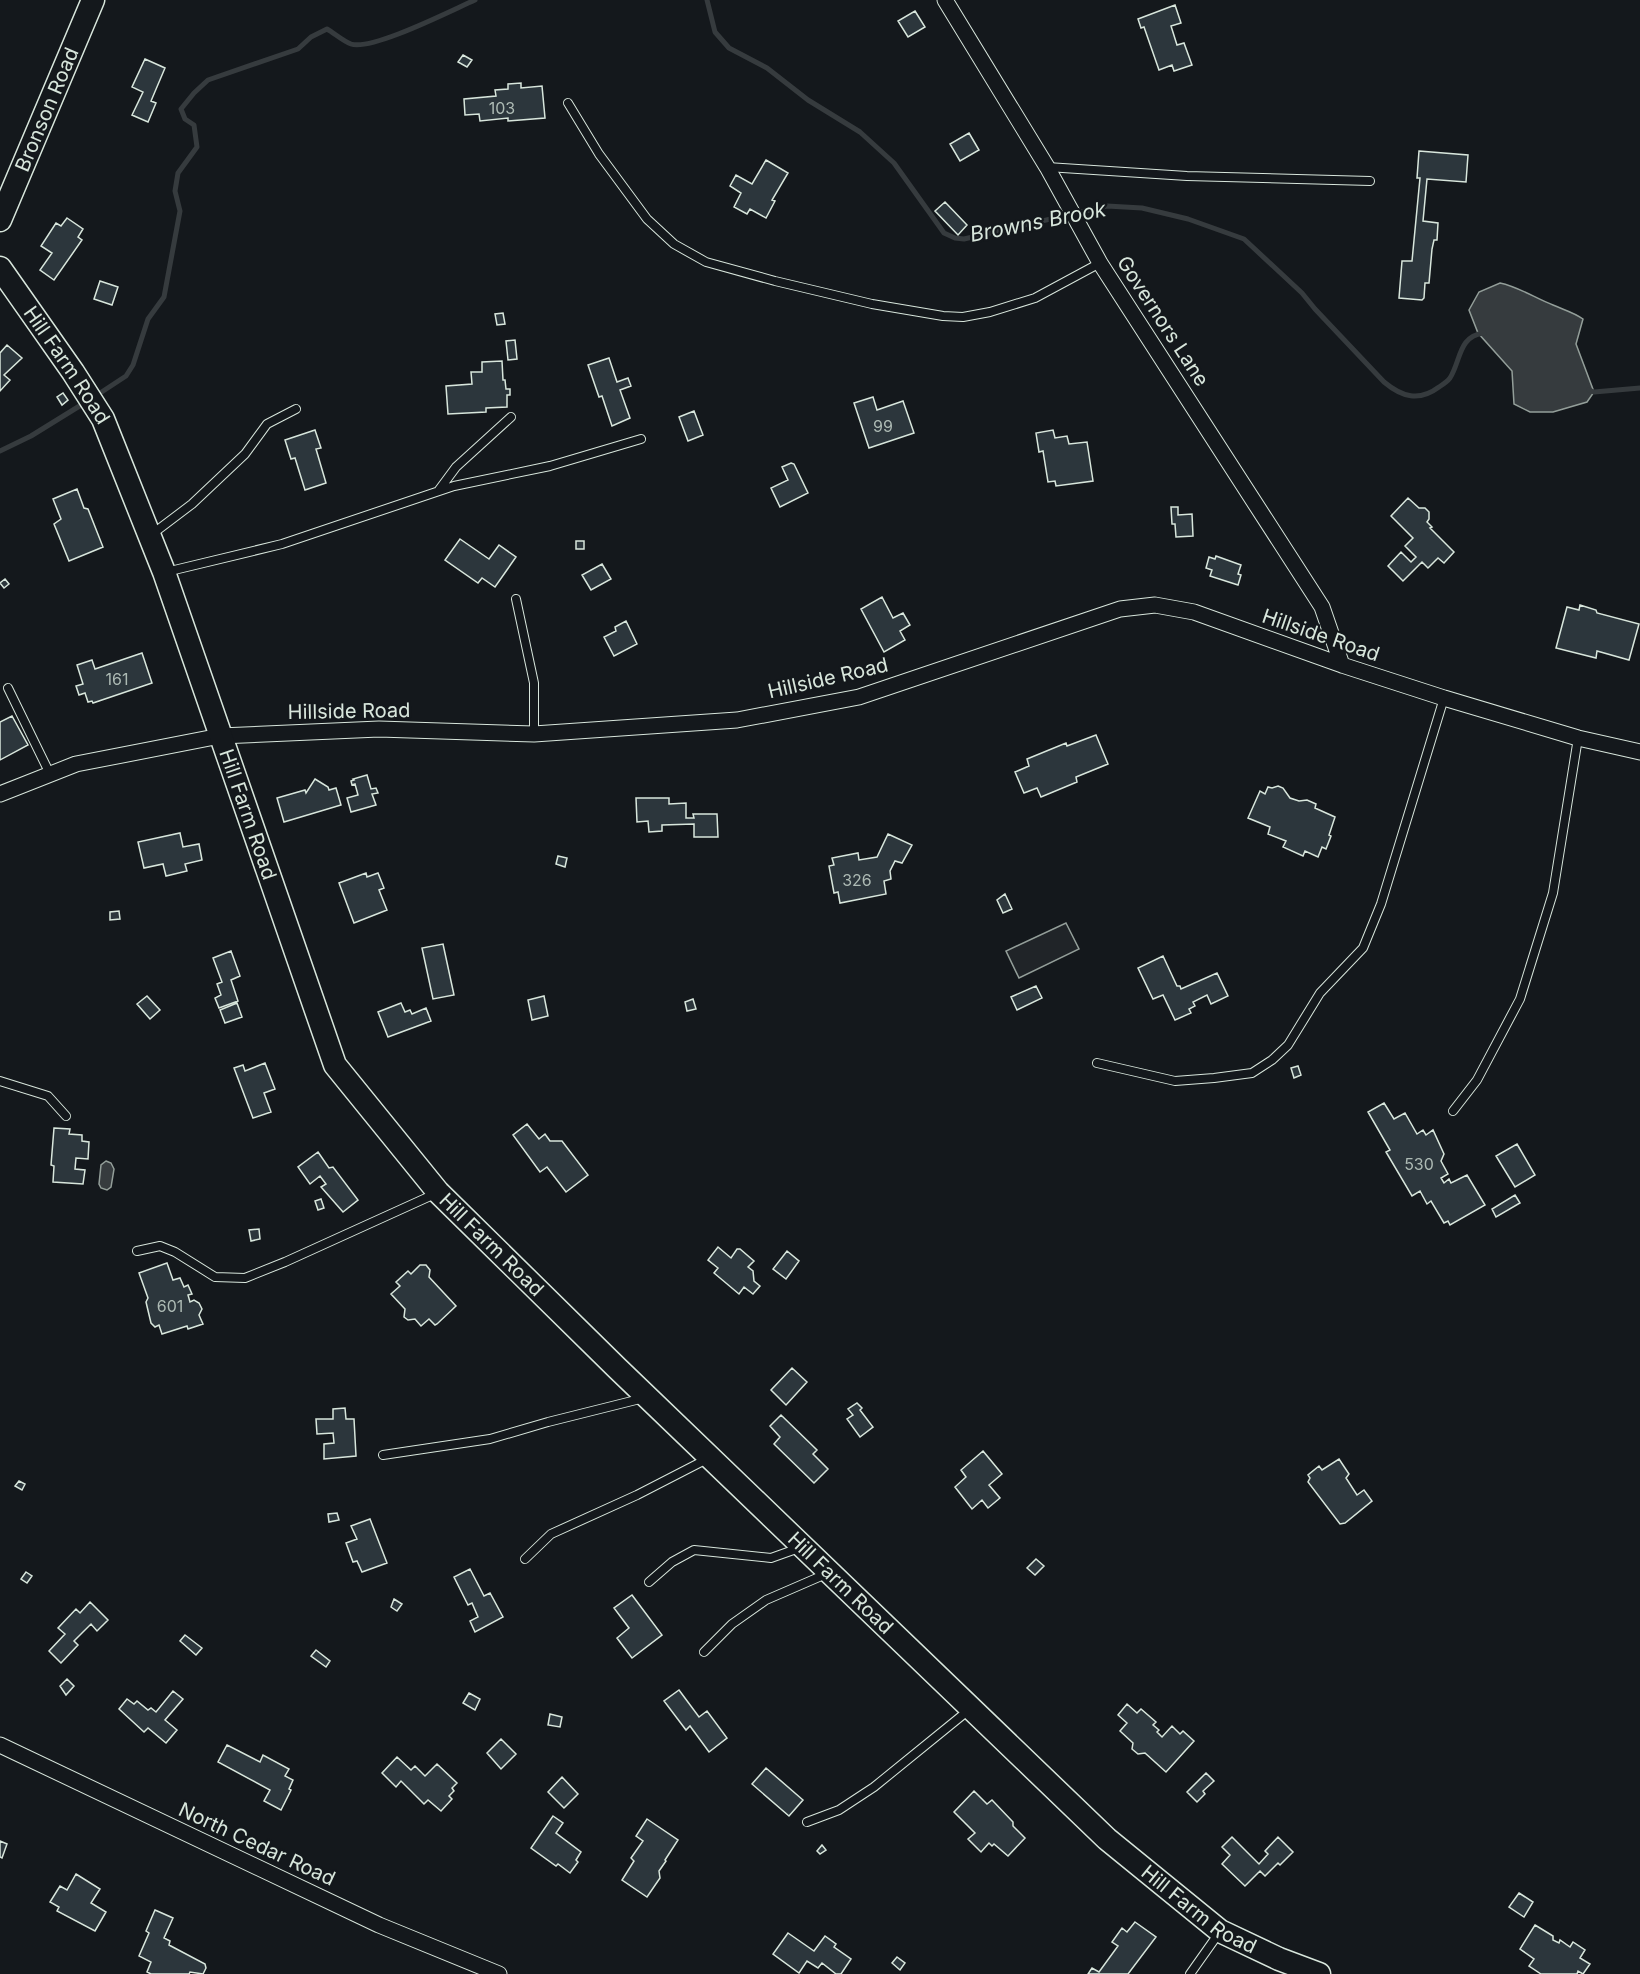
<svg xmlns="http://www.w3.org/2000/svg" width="1640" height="1974" viewBox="0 0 1640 1974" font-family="Inter,sans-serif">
	<rect width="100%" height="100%" fill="#14181c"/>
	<!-- green -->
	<path fill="#202428" stroke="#939e99" stroke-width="1.5" d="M1066,923l13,26 -60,29 -13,-27z"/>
	<!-- water -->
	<path fill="#363b3e" stroke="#939e99" stroke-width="1.5" d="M1500,283c19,4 35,15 53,22 11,5 20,7 30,14l-7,25 18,48 -7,10 -34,10h-23l-16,-8 -2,-33 -34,-38 -9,-23 10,-18z
		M106,1161l5,2 3,6 -3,18 -4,3 -6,-2 -2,-4 2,-19z"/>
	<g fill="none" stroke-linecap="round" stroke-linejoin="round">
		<!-- stream -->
		<path stroke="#363b3e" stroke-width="5" d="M707,0l8,32 14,16 38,20 41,32 52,32 34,31 50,70 11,5 9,1 143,-33 35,2 46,11 56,20 58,54 13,16 69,73c18,15 35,20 55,5 3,-2 8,-5 11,-9 11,-17 8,-42 34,-45
			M1589,390l5,2 46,-4
			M94,397l32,-21 7,-11 15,-46 16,-22 16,-86 -5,-20 3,-18 19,-26 -3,-22 -9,-6 -4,-10 13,-16 14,-13 90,-31 13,-12 16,-8c7,4 16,12 24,15 21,7 101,-34 124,-44
			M0,451l31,-15 55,-34"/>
	</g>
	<!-- building -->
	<path fill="#2c363c" stroke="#d8e6dc" stroke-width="1.5" d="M1175,5l6,18 -10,3 6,19 7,-2 8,22 -18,6 -2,-6 -13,5 -15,-43 -3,1 -3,-9z
		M915,11l10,16 -17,10 -10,-16z
		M463,55l9,5 -5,7 -9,-5z
		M145,59l20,9 -14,33 5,2 -8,19 -16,-7 11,-23 -11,-5z
		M521,83v5l21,-2 3,32 -37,3v-3l-28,3 -1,-7 -14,1 -1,-16 32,-3 -1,-6 13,-1v-5z
		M969,133l10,17 -19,11 -10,-17z
		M1419,151l49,4 -2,27 -39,-3 -4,42 15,2 -1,17h-3l-2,9 -3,34h-4l-1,15 -2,2 -23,-2 3,-37h10l8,-83h-3z
		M766,160l22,13 -16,27 3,1 -9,17 -16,-9 -3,5 -13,-7 7,-14 -11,-7 6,-11 16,9z
		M945,202l22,23 -9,10 -23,-24z
		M67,218l16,11 -5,8 4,3 -28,40 -14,-10 12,-17 -11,-7 15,-23 5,3z
		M100,281l18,6 -6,18 -18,-6z
		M503,313l2,11 -8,1 -2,-11z
		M515,340l2,19 -9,1 -2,-19z
		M7,345l15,13 -18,17 6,5 -10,11v-38z
		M609,358l8,24 11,-4 3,8 -11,4 10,28 -18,8 -10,-30 -3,1 -11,-32z
		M502,361l1,19h2l1,9h4v6h-3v12l-21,1v4l-38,2 -2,-28 26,-2 -1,-12h11v-10z
		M63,393l5,7 -6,5 -5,-8z
		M873,397l4,13 26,-9 11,32 -45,15 -15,-45z
		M694,411l9,24 -15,6 -9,-24z
		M315,430l6,18 -5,1 10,34 -21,7 -10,-32 -4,1 -6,-19z
		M1053,430l2,8 12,-2 2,8 18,-2 6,39 -37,5 -1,-5 -7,1 -5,-31 -4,1 -3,-19z
		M791,463l3,1 14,29 -28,14 -9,-19 17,-8 -6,-13z
		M77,489l7,19 4,1 15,38 -34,14 -15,-37 7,-5 -8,-20z
		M1408,498l11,10h6l4,4v7l-2,3 5,5 -2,1 24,24 -10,11 -6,-5 -10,10 -6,-6 -19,19 -15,-15 13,-14 10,10 5,-5 -11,-11 8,-8 -22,-22z
		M1171,507h7v8l14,-1 1,22 -17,1 -1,-13h-3z
		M460,539l29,20 10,-14 17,12 -21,30 -13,-9 -4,5 -33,-23z
		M576,541h8v8h-8z
		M1216,556l25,9 -3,9 3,1 -3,10 -28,-9 2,-6 -6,-2 3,-11 6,2z
		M602,564l9,15 -20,11 -9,-15z
		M5,579l4,5 -5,4 -4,-5z
		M882,597l11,21 10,-5 7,12 -10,6 5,9 -21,12 -23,-43z
		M1580,605l16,5 1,3 42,11 -10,36 -32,-9 -1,7 -40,-10 11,-41 12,3z
		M626,621l11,23 -23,12 -10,-19 12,-6 -1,-4z
		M142,653l10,30 -59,20 -1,-2 -4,1 -3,-9 -6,2 -3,-9 7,-2 -6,-19 15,-5 3,9z
		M12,716l16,29 -28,15v-38z
		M1096,735l12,29 -32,13 1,5 -36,15 -4,-9 -13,5 -9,-21 14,-6 -2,-7 39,-16 1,3z
		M367,775l4,14 5,-1 2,5 -6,1 4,11 -25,7 -4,-14 11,-3 -3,-11 -3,1 -1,-4 3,-1 -1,-1z
		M315,779l13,8 1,3 7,-2 5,17 -57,17 -7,-24 28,-8 1,3z
		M1278,786l5,2 7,10 9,3 8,-1 9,4 -1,4 20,9 -6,18 2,1 -5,13 -4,-2 -4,10 -13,-6 -2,5 -20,-9 3,-6 -18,-7 2,-7 -22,-9 12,-27 5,3 3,-7 4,1z
		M636,798h33v6l17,-1v15h8l-1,-4h24l1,23h-24v-13l-32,1v6l-13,1 -1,-11 -11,1z
		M180,833l3,14 16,-3 3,16 -17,4 2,7 -21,5 -3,-12 -19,4 -6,-26z
		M888,834l24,11 -10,18 -7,-2 -5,10 1,8 -7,2 2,13 -46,9 -2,-11 -4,1 -5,-27 5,-1 -2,-7 26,-5 1,7 18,-3z
		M558,856l9,2 -2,9 -9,-3z
		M366,873l1,4 11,-4 6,15 -5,2 8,20 -33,13 -15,-40z
		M1005,894l7,15 -9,4 -6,-13z
		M119,911l1,8 -10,1v-8z
		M443,944l11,51 -21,4 -11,-51z
		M231,951l9,25 -9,4 7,21 -19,7 -4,-10 6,-3 -4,-11 5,-2 -9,-24z
		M1163,956l14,30h3l1,3 36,-16 11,23 -17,8 -4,-9 -14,7 2,4 -6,3 2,4 -16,7 -12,-25 -10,4 -15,-31z
		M1036,986l6,12 -25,12 -6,-13z
		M147,996l13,14 -10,9 -13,-15z
		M544,996l4,20 -16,4 -4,-20z
		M693,999l3,10 -9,2 -2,-9z
		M237,1003l5,14 -17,6 -5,-13z
		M401,1003l4,9 5,-2 2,4 14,-6 5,13 -43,16 -10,-25z
		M265,1063l10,26 -11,4 7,19 -18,6 -19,-50 9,-3 2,6z
		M1298,1066l3,9 -7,3 -3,-10z
		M1384,1103l10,16 11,-6 12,21 6,-4 3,5 7,-5 11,24 -3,7 7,13 -7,4 3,5 5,-4 2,4 16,-8 18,30 -35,20 -2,-4 -4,2 -13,-22 -4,3 -7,-13 -8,5 -26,-44 4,-2 -22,-38z
		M527,1124l12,15 6,-5 5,7h12l26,34 -22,17 -19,-25 -7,5 -27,-37z
		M54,1128l16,1 -1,5 13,1v6l7,1 -1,17 -12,-1 -1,11 10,1 -2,14 -30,-2 1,-16 -3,-1z
		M1517,1144l18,31 -20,12 -19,-31z
		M318,1152l11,16 4,-1 25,33 -15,12 -22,-25 5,-3 -6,-8 -10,8 -12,-17z
		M1515,1195l5,8 -24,14 -4,-8z
		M321,1199l3,9 -6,2 -3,-9z
		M259,1229l1,10 -9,2 -2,-11z
		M718,1247l13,11 6,-9h3l14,12 -6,6 5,4 1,10 6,5 -7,8 -9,-7 -5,7 -25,-21 4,-5 -10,-8z
		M787,1251l12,10 -13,18 -13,-10z
		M167,1263l6,17 7,-2 4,9 4,-2 4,9 -4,1 2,7 4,-2 5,3 3,6 -3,6 4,9 -15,5 -1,-3 -25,8 -3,-9 -4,2 -4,-4 -5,-21 2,-4 -9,-25z
		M420,1265h6l4,5 -1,7 27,29 -19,18 -2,1 -6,-6 -8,7 -6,-7 -7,1 -4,-3 1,-8 -14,-15 9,-8 -4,-4 12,-11 3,3z
		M792,1368l15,14 -21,23 -15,-15z
		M857,1403l5,5 -2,2 13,17 -13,10 -13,-18 6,-4 -5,-6z
		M345,1408l1,11h8l2,37 -32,3v-15l10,-1 -1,-10 -16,1 -1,-15h17v-10z
		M781,1415l36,35 -4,4 15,15 -14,14 -40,-39 6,-7 -10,-11z
		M983,1451l19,23 -13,11 11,13 -12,10 -6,-8 -10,9 -17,-22 11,-10 -5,-7z
		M1339,1459l10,15 -3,4 11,17 7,-5 8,11 -27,22 -5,1 -32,-42 2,-4 -2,-3 11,-9 3,4z
		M19,1481l6,3 -3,6 -7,-4z
		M337,1513l2,7 -10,2 -1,-8z
		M370,1519l17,44 -25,9 -5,-11 -4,1 -7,-19 11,-4 -6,-13z
		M1036,1559l8,7 -9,9 -8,-7z
		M470,1569l14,27 6,-3 13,24 -28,15 -5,-11 8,-4 -6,-14 -4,2 -14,-28z
		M26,1572l6,4 -5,7 -6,-4z
		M632,1595l30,40 -30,23 -15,-20 12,-10 -15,-20z
		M394,1599l8,5 -5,7 -6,-4z
		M90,1602l18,18 -11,11 -6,-7 -17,17 4,4 -17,18 -12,-12 16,-17 -7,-6 18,-19 4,4z
		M185,1635l17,13 -6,7 -16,-14z
		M316,1650l14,11 -4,6 -15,-11z
		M67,1679l7,7 -8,9 -6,-9z
		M679,1690l20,27 8,-6 20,27 -18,14 -19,-26 -4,4 -22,-29z
		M173,1691l10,8 -18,21 12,10 -11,13 -18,-15 -4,4 -25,-23 8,-10 7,5 3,-3 11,9 3,-2 5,4z
		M469,1693l11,6 -5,11 -12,-7z
		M1127,1704l10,9 4,-4 15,13 -3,3 6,5 -2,2 5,5 10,-11 8,8 3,-3 11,10 -28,31 -21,-19 -7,1 -6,-5 1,-6 -13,-12 7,-8 -9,-8z
		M550,1714l12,3 -2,10 -12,-2z
		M501,1739l15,15 -15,15 -14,-16z
		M227,1745l33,17 3,-7 26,14 -4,7 8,4 -4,9 2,1 -10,20 -17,-9 6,-11 -52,-28z
		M397,1757l14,13 4,-4 10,10 12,-12 20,19 -5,5 2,3 -5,5 3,3 -11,12 -13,-11 -4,4 -23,-23 -5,6 -14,-14z
		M766,1768l37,32 -14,16 -37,-32z
		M1206,1773l8,8 -11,10 2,3 -8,8 -10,-10z
		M562,1777l16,17 -14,14 -16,-16z
		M974,1791l13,13 5,-4 21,22v4l12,12 -17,18 -14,-12 -2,2 -3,-3 -8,9 -13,-13 7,-6 -21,-21z
		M553,1816l10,7 -7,10 25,19 -5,8 2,2 -8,11 -12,-9 -2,2 -25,-18z
		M647,1819l31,21 -13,20 1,1 -7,10 1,7 -13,19 -25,-17 12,-19 -3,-3 12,-17 -7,-5z
		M1232,1837l27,27 9,-10 -3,-3 13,-14 15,15 -13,13 -2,-2 -13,13 -5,-5 -15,15 -23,-22 8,-9 -8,-8z
		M0,1841l7,3 -5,14 -2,-1z
		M822,1845l4,5 -6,4 -3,-3z
		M76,1874l24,15 -9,14 15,9 -11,19 -38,-20 2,-4 -9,-5 10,-16 7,4z
		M1519,1893l14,9 -9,15 -15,-10z
		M155,1910l18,8 -9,20 6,3 -1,4 36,19 1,4 -3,6 -13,-2 -1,2h-38l-4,-2 4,-10 -12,-6 10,-23 -3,-2z
		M1135,1922l21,15 -28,37h-40l4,-6 7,4 19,-26 -6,-4 10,-14 5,4z
		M1535,1925l18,11v4l6,3 1,-3 10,7 3,-5 12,8 -5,8 10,6 -7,10 -5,-3 -1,3h-36l-12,-8 5,-7 -14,-10z
		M788,1933l26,18 11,-15 11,8 -2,3 17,12 -10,15h-5l-14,-11 -4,5 -11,-7 -8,12 -26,-19z
		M897,1957l8,6 -5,7 -8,-7z"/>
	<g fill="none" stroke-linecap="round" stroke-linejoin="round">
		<!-- lane casing -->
		<g stroke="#d8e6dc" stroke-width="10">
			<path id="lane" d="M568,103l31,51 48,65 27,25 32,18 69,19 97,23 71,12 20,1 27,-5 45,-14 65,-35
				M1047,167l140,9 183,5
				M439,490l17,-23 55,-50
				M151,535l41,-31 53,-50 22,-30 29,-15
				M166,572l116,-28 172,-58 96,-20 91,-27
				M516,599l18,84v51
				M8,688l42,86
				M1097,1063l78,18 39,-3 38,-5 20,-13 16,-15 32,-52 43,-45 18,-44 63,-206
				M0,1081l48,15 18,20
				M1453,1111l24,-31 43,-81 33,-106 25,-155
				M137,1251l23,-5 15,6 40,25 30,1 40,-16 152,-69
				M383,1455l107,-16 58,-17 96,-24
				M525,1559l26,-25 86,-39 70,-36
				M649,1582l23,-20 22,-12 77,8 28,-10
				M704,1652l28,-28 34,-24 60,-26
				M807,1822l32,-12 35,-23 96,-78
				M1190,1974l29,-41"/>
		</g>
		<!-- street casing -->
		<g stroke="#d8e6dc" stroke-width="17">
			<path id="street" d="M945,0l102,167 53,96 222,344 20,58
				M0,794l76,-30 144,-28 159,-7 155,5 203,-14 122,-23 261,-88 35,-4 39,7 148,53 102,33 134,40 62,14
				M0,1745l379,180 120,49"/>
		</g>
		<!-- secondary casing -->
		<g stroke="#d8e6dc" stroke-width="25">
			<g id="secondary">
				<path id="s1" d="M0,220l93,-220"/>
				<path id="s2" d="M0,268l73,104 30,47 61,153 171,493 103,127 179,176 490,471 113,92 59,28 40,15"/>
			</g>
		</g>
		<!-- lane -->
		<use href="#lane" stroke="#14181c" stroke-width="8"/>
		<!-- street -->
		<use href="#street" stroke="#14181c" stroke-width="15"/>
		<!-- secondary -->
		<use href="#secondary" stroke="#14181c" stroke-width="22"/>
	</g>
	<g text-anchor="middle" stroke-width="4.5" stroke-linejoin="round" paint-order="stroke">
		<!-- number labels -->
		<g font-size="16" fill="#adbab4">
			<text x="502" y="114">103</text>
			<text x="883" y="432">99</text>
			<text x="117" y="685">161</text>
			<text x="857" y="886">326</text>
			<text x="1419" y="1170">530</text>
			<text x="170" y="1312">601</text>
		</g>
		<!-- street labels -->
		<g font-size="20" fill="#d8e6dc" stroke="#14181c">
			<text dy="7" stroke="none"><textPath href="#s1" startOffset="120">Bronson Road</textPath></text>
			<text transform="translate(1163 321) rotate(57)" y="7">Governors Lane</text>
			<text dy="7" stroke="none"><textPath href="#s2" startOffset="118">Hill Farm Road</textPath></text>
			<text transform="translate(1321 635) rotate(19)" y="7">Hillside Road</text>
			<text transform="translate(828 678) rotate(-13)" y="7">Hillside Road</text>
			<text transform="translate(349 711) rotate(-1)" y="7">Hillside Road</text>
			<text dy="7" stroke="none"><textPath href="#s2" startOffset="604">Hill Farm Road</textPath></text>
			<text dy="7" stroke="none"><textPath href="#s2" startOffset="1108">Hill Farm Road</textPath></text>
			<text dy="7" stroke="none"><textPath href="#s2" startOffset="1594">Hill Farm Road</textPath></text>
			<text transform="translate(257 1844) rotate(25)" y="7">North Cedar Road</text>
			<text dy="7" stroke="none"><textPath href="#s2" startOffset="2080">Hill Farm Road</textPath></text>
		</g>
		<!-- water labels -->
		<g font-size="21" font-style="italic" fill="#d8e6dc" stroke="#14181c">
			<text transform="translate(1038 222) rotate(-11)" y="7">Browns Brook</text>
		</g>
	</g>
</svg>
